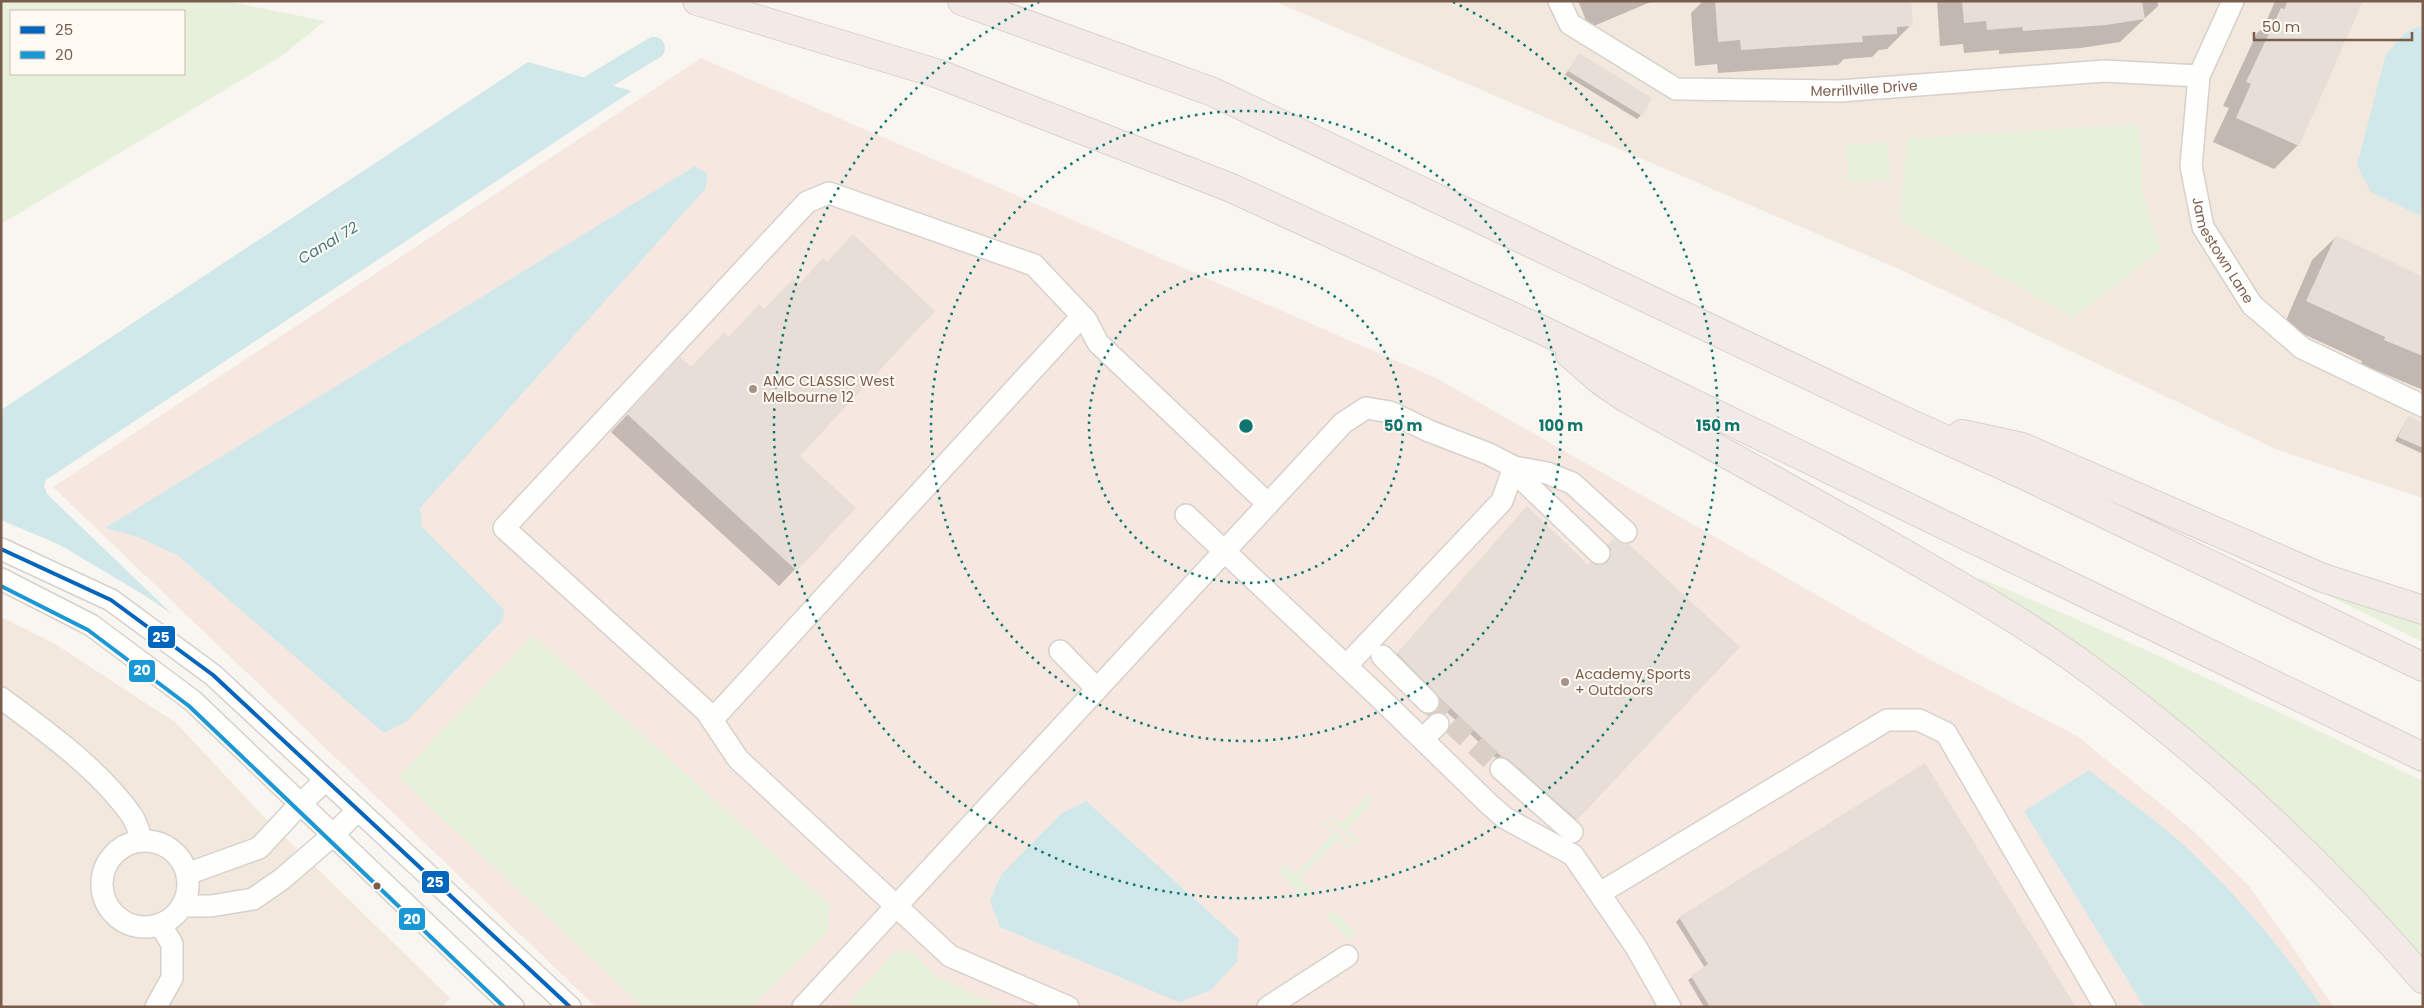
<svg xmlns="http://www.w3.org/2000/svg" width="2424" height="1008" viewBox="0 0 2424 1008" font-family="Poppins,sans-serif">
	<rect width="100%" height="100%" fill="#f9f5f0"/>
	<!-- residential -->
	<path fill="#f2e8de" d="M1274,1h1149v497l-145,-48 -379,-181z
		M1,617l54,27 121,79 89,95 185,180 -8,9h-441z"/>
	<!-- commercial -->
	<path fill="#f6e8e1" d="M701,58l737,321 491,280 148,77 112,91 61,60 84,120h-1738l-543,-520z"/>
	<!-- green -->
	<path fill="#e7f0db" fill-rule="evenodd" d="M1,1h224l100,20 -45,36 -279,167zM184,11v63h-173v-63z
		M2140,124l2,68 19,57 -87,69 -175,-98 9,-82z
		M1888,142l2,37 -41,3 -3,-37z
		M1979,578c150,61 297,133 444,203v181l-446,-380z
		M2321,592l102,30v20z
		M533,635l297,270 -3,28 -76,74h-108l-245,-230z
		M1369,795l5,4 -27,30 13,12 -2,4 -33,-32 2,-1 14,12z
		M1322,818l32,31 -2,2 -13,-12 -39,39 11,13 -3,7 -4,-1 -22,-21 -2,-8 3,-4 13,10 38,-41 -13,-13z
		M1331,912h4l20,19v5l-8,2 -19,-20z
		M911,950l23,25 66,32h-155l48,-53z"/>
	<!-- water -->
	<path fill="#d0e8ea" d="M2423,25v192l-52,-25 -14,-27 29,-111 20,-22z
		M528,62l104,29 -586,389 -2,6 3,8 125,120 -28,-19 -84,-50 -59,-25v-110z
		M695,166l12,7 -1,15 -286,320 2,19 82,83 -1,10 -96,101 -23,12 -207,-178 -39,-18 -33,-9z
		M2089,770c32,26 68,50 98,78 51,48 96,101 135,159h-178l-120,-196z
		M1086,801l153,138 -2,23 -26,28 -32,12 -179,-75 -10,-26 11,-26 61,-62z"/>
	<!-- shadow -->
	<path fill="#0003" d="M1578,1h75l-64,27z
		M1703,1h206l2,24 -24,24 -8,1 -7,7 -28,2 -6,6 -120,8 -1,-9 -22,2 -4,-53z
		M1937,1h221v5l-38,36 -39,6 -82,6v-4l-35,3 -1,-9 -23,2z
		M2275,1h85l-62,144 -24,24 -61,-27 16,-34 -6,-2 34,-73 7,-6z
		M1579,55l62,60 -4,4 -72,-44z
		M2336,237l87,42v111l-62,-26 1,-3 -78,-36 28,-65z
		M691,368l107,88 56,52 -75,78 -168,-154 53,-57z
		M2408,417l15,7v30l-28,-13z
		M1524,512l64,55 17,-3 3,-10 -3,-5 9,-10 124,108 -165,176 -75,-63 -62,-58 -42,-45z
		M1680,918l395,89h-371l-16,-27 17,-12 -29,-46z"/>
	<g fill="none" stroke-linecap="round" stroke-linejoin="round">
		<!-- canal -->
		<path stroke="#d0e8ea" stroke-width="22" d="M571,98l83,-50"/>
	</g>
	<!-- building -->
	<path fill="#e6ded7" d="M1715,1h196l2,25 -16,1v7l-35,2 1,6 -122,8 -1,-10 -22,2z
		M1962,1h180l3,18 -39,6 -83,6 -1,-4 -35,3 -1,-9 -22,2z
		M2287,1h76l-64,145 -63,-28 15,-34 -5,-2 35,-74 4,1z
		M1579,53l73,45 -10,18 -74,-45z
		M853,234l82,77 -135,145 56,52 -59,63 -170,-157 53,-57 11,10 33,-35 5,5 30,-33 5,5 29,-30 6,5 24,-26 4,4z
		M2336,235l87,42v79l-39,-16 1,-3 -79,-36z
		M2408,416l15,7v25l-25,-11z
		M1527,506l61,59 3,-3 11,3 6,-4 3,-11 -3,-6 6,-6 9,6h6l111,103 -163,173 -68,-60 -7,-3 -62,-59 -43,-45z
		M1925,763l151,244h-366l-19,-31 17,-12 -29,-47z"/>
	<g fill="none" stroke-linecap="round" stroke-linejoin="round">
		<!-- minor-tunnel -->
		<path stroke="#d9cfc7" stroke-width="21" stroke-dasharray="21 11" stroke-linecap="butt" d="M1428,702l73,67"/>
		<!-- minor casing -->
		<g stroke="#d7d1cb" stroke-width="24">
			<g id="minor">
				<path id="s1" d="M1559,1l11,23 106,65 164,2 264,-20 95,5"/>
				<path id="s2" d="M2233,1l-34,75 -8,90 12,61 49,78 50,43 121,58"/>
				<path d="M1514,467l12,16 73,70"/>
				<path d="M1186,515l194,183 110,107 15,13 68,37 63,92 34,60"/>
				<path d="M1,549l110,51 102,75 357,332"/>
				<path d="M1,579l90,46 102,76 320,306"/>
				<path d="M1060,651l36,37"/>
				<path d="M1382,656l46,46"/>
				<path d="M1346,666l156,-165 12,-34"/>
				<path d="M1,698c45,33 100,73 131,118 5,7 7,17 10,25"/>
				<path d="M712,720l370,-404"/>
				<path d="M1431,731l7,-7"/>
				<path d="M1501,769l71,63"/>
				<circle cx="145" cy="884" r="43"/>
				<path d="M187,874l72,-26 41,-44 26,-24"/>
				<path d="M1600,893l287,-173h32l27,13 159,274"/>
				<path d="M182,906h29l42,-7 29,-20 51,-44 25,-25"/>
				<path d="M156,1007l16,-29v-34l-12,-20"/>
				<path d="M803,1007l540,-584 23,-15 24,4 39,19 60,23 25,13 33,6 25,10 54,49"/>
				<path d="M1068,1007l-118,-51 -212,-197 -32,-48 -202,-183 303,-326 22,-9 205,72 52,55 12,23 170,161"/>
				<path d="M1268,1007l79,-51"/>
			</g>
		</g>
		<!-- highway casing -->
		<g stroke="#dad1cc" stroke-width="30">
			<path id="highway" d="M697,1l239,72 293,114 311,142 883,428
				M962,1l251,91 696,331 115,52 399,192
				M1570,354l31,27 25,17c93,52 187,103 279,156 59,34 118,68 174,108 127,91 242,199 344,317
				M1962,434l60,13 301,131 100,32"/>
		</g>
		<!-- minor -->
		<use href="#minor" stroke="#fefefd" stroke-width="21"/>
		<!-- highway -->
		<use href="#highway" stroke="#f2eae7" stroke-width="28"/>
		<!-- bus-1 casing -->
		<g stroke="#fffaf3" stroke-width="8">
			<path id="bus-1" d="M1,549l110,51 102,75 357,332"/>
		</g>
		<!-- bus-2 casing -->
		<g stroke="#fffaf3" stroke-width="8">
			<path id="bus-2" d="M1,586l87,44 101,76 315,301"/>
		</g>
		<!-- bus-1 -->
		<use href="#bus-1" stroke="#0065bd" stroke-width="4"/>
		<!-- bus-2 -->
		<use href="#bus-2" stroke="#1998d5" stroke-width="4"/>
	</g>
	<!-- distance rings -->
	<g fill="none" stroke="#0f766e" stroke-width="2.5" stroke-dasharray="2.5 5">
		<circle cx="1246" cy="426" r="157"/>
		<circle cx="1246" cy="426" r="315"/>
		<path d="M1453 2A472 472 0 1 1 1039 2"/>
	</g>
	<!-- markers -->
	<g fill="#a69286" stroke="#fffaf3" stroke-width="2">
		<circle cx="753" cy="389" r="5"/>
		<circle cx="1565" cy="682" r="5"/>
	</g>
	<circle fill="#7a5c4d" stroke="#fffaf3" stroke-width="2" cx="377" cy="886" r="4.5"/>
	<g text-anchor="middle" stroke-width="4" stroke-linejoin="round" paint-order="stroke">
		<!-- street labels -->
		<g font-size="14" fill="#7a5c4d" stroke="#fffaf3">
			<text dy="5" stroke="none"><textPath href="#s1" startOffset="338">Merrillville Drive</textPath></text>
			<text dy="5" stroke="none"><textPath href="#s2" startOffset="264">Jamestown Lane</textPath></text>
		</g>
		<!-- poi labels -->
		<g font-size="14" fill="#7a5c4d" stroke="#fffaf3" text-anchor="start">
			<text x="763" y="386">AMC CLASSIC West<tspan x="763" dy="16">Melbourne 12</tspan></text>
			<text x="1575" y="679">Academy Sports<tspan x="1575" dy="16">+ Outdoors</tspan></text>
		</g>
		<!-- water labels -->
		<g font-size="15" font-style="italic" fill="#437c86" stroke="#fffaf3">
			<text transform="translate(328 243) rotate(-31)" y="5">Canal 72</text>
		</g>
	</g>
	<circle cx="1246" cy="426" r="8" fill="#0f766e" stroke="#fffaf3" stroke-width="2.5"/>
	<g font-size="15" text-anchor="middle" font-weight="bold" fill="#0f766e" stroke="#fffaf3" stroke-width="4" stroke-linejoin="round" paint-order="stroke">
		<text x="1403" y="431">50 m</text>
		<text x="1561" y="431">100 m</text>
		<text x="1718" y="431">150 m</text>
	</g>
	<g stroke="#fffaf3" stroke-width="2">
		<rect x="147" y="625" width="29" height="24" rx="5" fill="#0065bd"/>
		<rect x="128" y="659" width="28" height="24" rx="5" fill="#1998d5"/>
		<rect x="421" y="870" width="29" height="24" rx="5" fill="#0065bd"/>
		<rect x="398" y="907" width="28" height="24" rx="5" fill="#1998d5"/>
	</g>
	<g font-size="14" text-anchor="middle" font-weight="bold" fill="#fff">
		<text x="161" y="642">25</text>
		<text x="142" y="675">20</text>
		<text x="435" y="887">25</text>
		<text x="412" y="924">20</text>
	</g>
	<!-- border -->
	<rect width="2424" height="1008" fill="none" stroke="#7a5c4d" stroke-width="5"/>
	<!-- legend -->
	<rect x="10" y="10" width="175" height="65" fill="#fffaf3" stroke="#cabbb1"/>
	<rect x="20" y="26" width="25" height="8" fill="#0065bd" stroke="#cabbb1"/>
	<text x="55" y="35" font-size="15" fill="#7a5c4d">25</text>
	<rect x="20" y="51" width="25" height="8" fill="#1998d5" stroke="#cabbb1"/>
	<text x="55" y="60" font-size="15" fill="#7a5c4d">20</text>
	<!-- scale -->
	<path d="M2254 32v8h158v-8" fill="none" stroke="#7a5c4d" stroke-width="2.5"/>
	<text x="2262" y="32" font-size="15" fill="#7a5c4d" stroke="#fffaf3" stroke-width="4" paint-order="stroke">50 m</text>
</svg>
